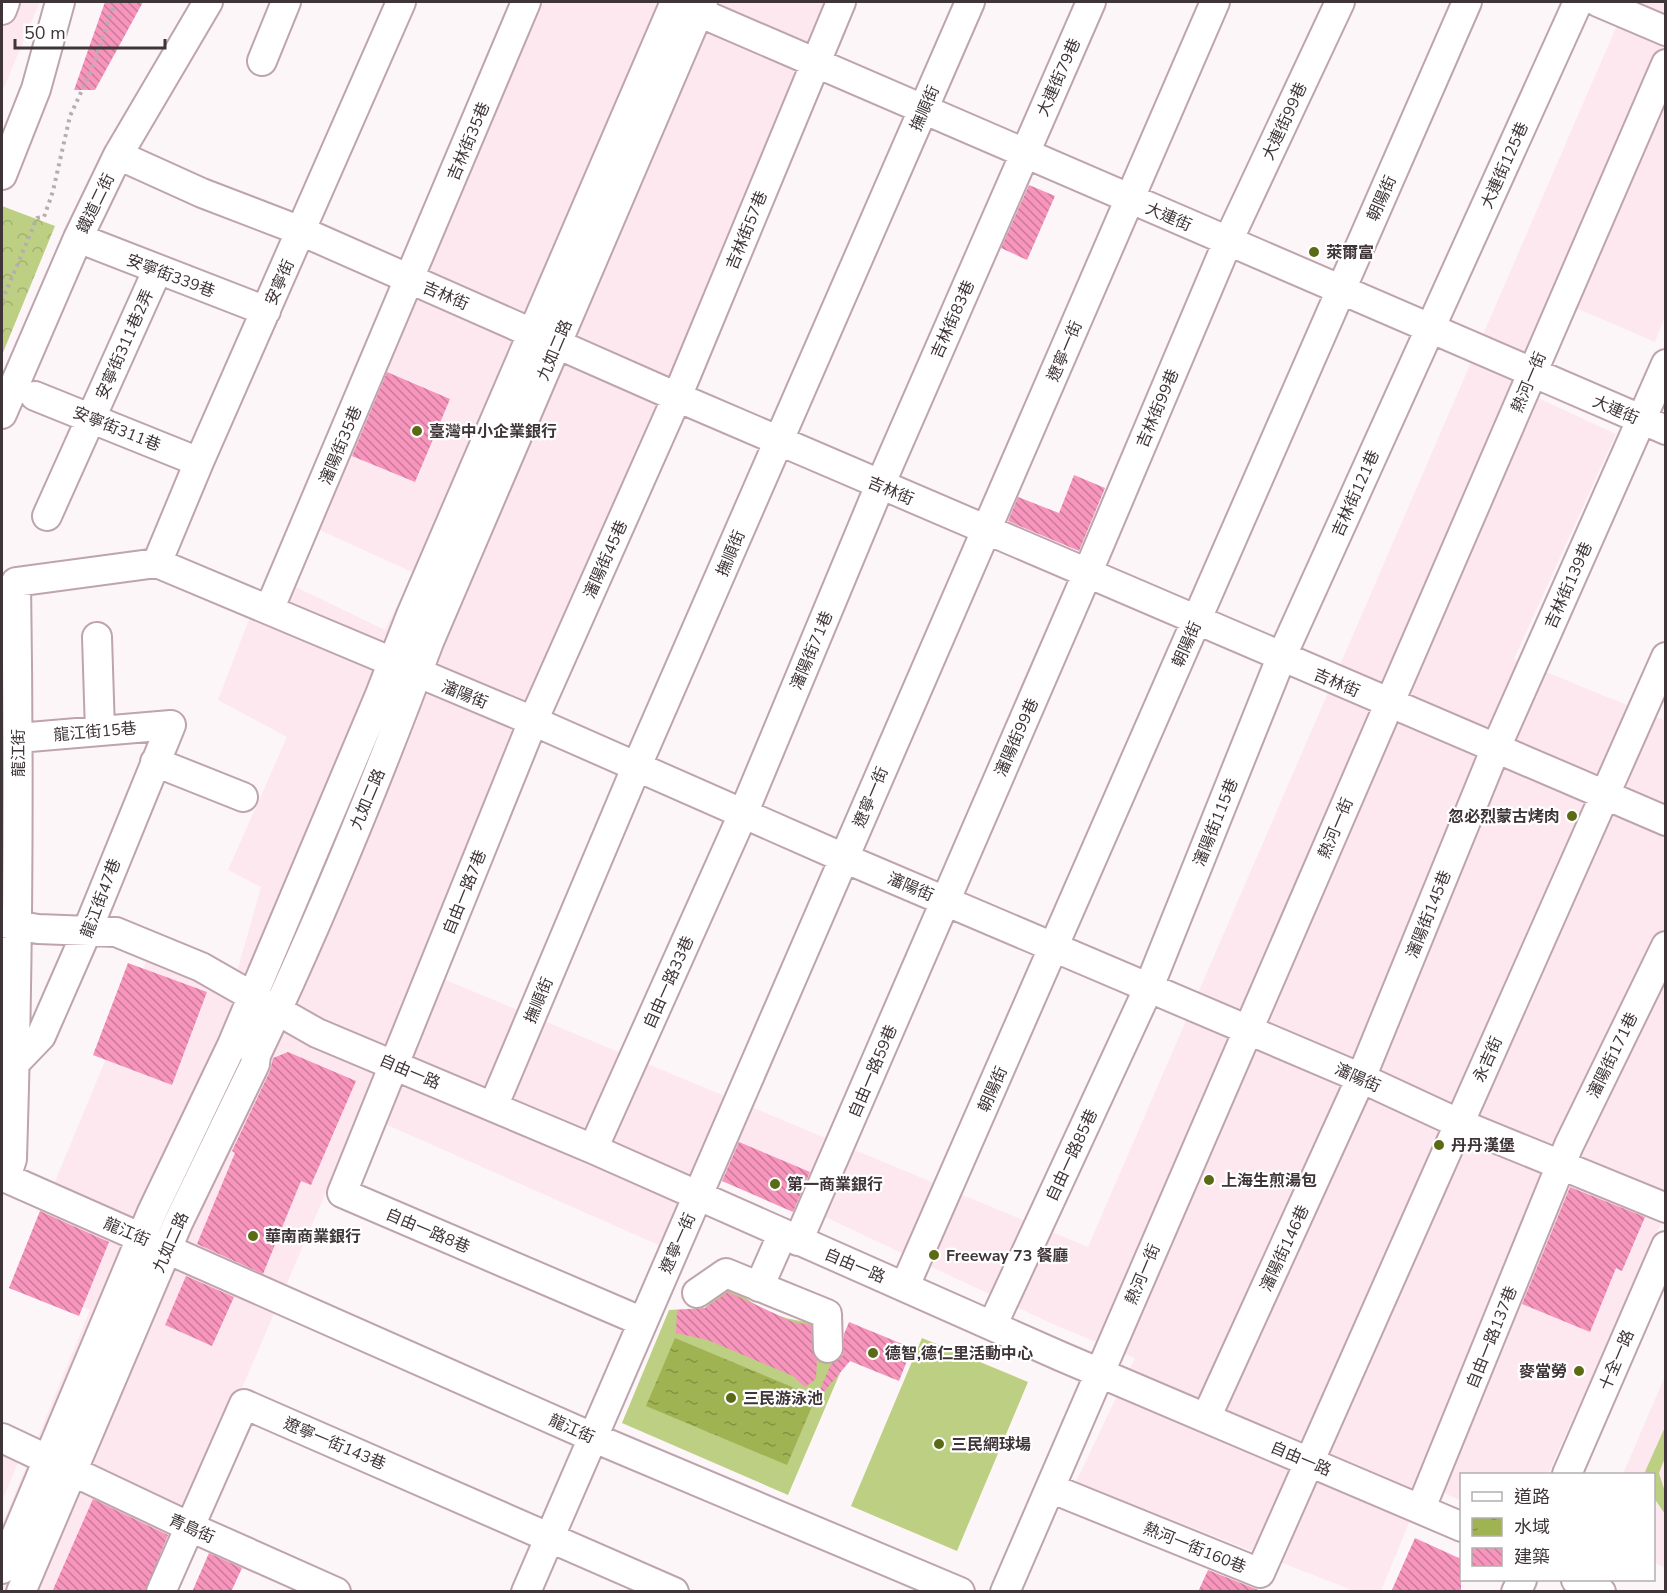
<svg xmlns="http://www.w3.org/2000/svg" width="1667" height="1593" viewBox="0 0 1667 1593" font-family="'Nunito Sans','Noto Sans TC',sans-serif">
	<defs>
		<pattern id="forest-crowns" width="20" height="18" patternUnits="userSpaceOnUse" patternTransform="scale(1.5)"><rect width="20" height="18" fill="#bccf82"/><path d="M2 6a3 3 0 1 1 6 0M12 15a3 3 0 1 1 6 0" fill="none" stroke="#a3b271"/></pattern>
		<pattern id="water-ripples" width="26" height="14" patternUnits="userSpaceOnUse" patternTransform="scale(1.5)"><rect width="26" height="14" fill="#9fb352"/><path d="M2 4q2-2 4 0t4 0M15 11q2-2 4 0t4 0" fill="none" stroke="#839245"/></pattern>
		<pattern id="building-back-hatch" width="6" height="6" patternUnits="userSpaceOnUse" patternTransform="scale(1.5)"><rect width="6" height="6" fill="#f795bc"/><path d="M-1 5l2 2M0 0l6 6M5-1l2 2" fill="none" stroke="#c97a9a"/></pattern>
	</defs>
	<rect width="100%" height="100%" fill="#fcf6f8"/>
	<!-- built -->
	<path fill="#fee8f0" d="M6,2h34l-38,90v-81z
		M539,2h299l-419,967 669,278 539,-1245h38v314l-10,26 -81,-35 -38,90 80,37 -102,225 152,62 -1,494 -117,259h-86l-1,27 -36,-17 -44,107h-27l-278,-109 59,-124 -80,-33 -353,-166 -39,88 -303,-134 -205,478 -153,1v-67l88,-215 -78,-25 138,-332 81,40 30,-106 -33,-17 59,-133 -69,-37 49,-127 118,57 29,-57 -101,-46z
		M1665,1376v192l-11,-6v-88h-31z
		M2,1421l28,13 -28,67z"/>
	<!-- forest -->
	<path fill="url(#forest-crowns)" d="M2,206l53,20 -53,129z"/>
	<!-- pitch -->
	<path fill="#bccf82" d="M729,1283c26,26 52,38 89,40l-1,28 23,22 -52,122 -166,-72 47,-113 36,-2z
		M922,1338l106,44 -71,169 -106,-45z
		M1665,1427v31l-6,15 6,19v22l-11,-16v-24h-10z"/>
	<!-- water -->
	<path fill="url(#water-ripples)" d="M675,1338l141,59 -29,68 -141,-59z"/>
	<!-- building -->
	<path fill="url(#building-back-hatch)" d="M105,2h38l-48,88h-21z
		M1029,185l26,11 -28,64 -26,-12z
		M387,372l63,27 -35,83 -63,-26z
		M1074,475l31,13 -26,63 -71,-30 10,-24 41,16z
		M128,963l79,29 -35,93 -79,-30z
		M288,1052l68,29 -45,104 -10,-4 -38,93 -66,-30 38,-91 -3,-2 38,-80 3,-13z
		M739,1142l71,30 -17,40 -71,-31z
		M1570,1187l75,30 -23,54 -6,-3 -26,64 -68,-28z
		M40,1211l69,31 -30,74 -70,-28z
		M186,1276l48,21 -22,49 -47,-21z
		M728,1292l65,30 18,3 1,23 5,11 -1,20 -11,8 -12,-11 -85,-36 -32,-7 1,-23 28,-2z
		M849,1322l63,26 -13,33 -49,-20 -28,33 -3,-2 12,-28 12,-9 1,-21z
		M93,1499l75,36 -23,57h-93z
		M1415,1538l46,21v33h-70z
		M209,1553l33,15 -11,24h-39z
		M1208,1570l48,19 6,3h-64z"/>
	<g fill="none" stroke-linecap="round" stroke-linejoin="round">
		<!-- minor casing -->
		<g stroke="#bea4ad" stroke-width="32">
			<path id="minor" d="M1598,2l68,29
				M682,5l984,425
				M2,10l3,-8
				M262,61l24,-59
				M118,155l84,38 99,38 376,166 989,424
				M2,175l34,-86 24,-87
				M78,238l188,73
				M35,396l164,66
				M2,414l76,-176 40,-83 90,-153
				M47,516l110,-245
				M157,563l-141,19c3,193 2,385 -4,577l-6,19 586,259 368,155
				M157,563l376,158 311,137 517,220 97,45 208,85
				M157,563l42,-101 202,-460
				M269,610l257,-608
				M97,637l3,94
				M155,762l88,35
				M2,923l36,6 78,3 85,35 116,66 276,116 467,207 402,171
				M15,1063l26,-27 46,-105 84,-206 -153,13
				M493,1107l143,-339 334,-766
				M593,1149l150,-335 137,-329 211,-483
				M798,1241l289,-667 141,-333 112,-239
				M905,1286l562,-1284
				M759,1287l23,-52
				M697,1293l29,-20 101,41 1,34
				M643,1322l-301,-129 191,-472 144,-324 164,-395
				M993,1324l156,-337 132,-329 297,-656
				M1206,1418l155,-340 134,-328 171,-386
				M2,1438l188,89 146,65
				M1567,1474l99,-228
				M1050,1488l210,85 406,-916
				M1421,1508l148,-363 97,-199
				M2,1569l150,-357 80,-167 147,-348 32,-82 264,-613
				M1576,1580l25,12
				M21,1592l157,-369 77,-159 1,-9c64,-134 121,-274 173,-413l274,-640
				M161,1592l83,-188 430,188
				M526,1592l689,-1590
				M1005,1592l661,-1528
				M1516,1592l6,-12"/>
		</g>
		<!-- path -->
		<path stroke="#b5aeb0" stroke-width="4" stroke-dasharray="3 4.5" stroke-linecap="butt" d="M2,301l35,-83 7,-1 9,-26 17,-75 21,-45 24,-69"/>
		<!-- minor -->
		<use href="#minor" stroke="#fff" stroke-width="28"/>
	</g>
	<!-- markers -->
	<g fill="#5b6a14" stroke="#fff" stroke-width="2">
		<circle cx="1314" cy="252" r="6"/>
		<circle cx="417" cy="431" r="6"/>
		<circle cx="1572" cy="816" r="6"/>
		<circle cx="1439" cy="1145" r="6"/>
		<circle cx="1209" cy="1180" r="6"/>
		<circle cx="775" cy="1184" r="6"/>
		<circle cx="253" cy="1236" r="6"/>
		<circle cx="934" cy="1255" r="6"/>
		<circle cx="873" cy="1353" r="6"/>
		<circle cx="1579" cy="1371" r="6"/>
		<circle cx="731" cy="1398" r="6"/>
		<circle cx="939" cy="1444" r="6"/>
	</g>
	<g text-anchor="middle" stroke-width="4.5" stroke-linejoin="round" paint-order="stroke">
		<!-- street labels -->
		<g font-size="16" fill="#3f3538" stroke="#fff">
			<text transform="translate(1058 77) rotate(-66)" y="6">大連街79巷</text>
			<text transform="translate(924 108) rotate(-66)" y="6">撫順街</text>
			<text transform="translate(1284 121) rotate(-65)" y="6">大連街99巷</text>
			<text transform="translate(468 141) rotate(-67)" y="6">吉林街35巷</text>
			<text transform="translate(1504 165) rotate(-66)" y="6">大連街125巷</text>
			<text transform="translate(1381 198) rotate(-66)" y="6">朝陽街</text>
			<text transform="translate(95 203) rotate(-64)" y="6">鐵道二街</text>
			<text transform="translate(1169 216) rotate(23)" y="6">大連街</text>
			<text transform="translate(746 230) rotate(-68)" y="6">吉林街57巷</text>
			<text transform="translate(171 275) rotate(21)" y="6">安寧街339巷</text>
			<text transform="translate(279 282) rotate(-66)" y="6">安寧街</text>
			<text transform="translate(446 295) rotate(23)" y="6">吉林街</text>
			<text transform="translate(952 319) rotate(-66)" y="6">吉林街83巷</text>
			<text transform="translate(124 344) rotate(-66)" y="6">安寧街311巷2弄</text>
			<text transform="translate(554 350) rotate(-67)" y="6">九如二路</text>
			<text transform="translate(1064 351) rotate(-67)" y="6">遼寧一街</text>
			<text transform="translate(1528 382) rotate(-67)" y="6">熱河一街</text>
			<text transform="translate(1157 408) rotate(-67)" y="6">吉林街99巷</text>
			<text transform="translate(1616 409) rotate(23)" y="6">大連街</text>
			<text transform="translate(117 428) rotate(22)" y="6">安寧街311巷</text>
			<text transform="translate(340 445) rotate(-67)" y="6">瀋陽街35巷</text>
			<text transform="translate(891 490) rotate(23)" y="6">吉林街</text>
			<text transform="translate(1355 493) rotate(-66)" y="6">吉林街121巷</text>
			<text transform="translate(730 553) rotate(-67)" y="6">撫順街</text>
			<text transform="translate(605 559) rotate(-66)" y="6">瀋陽街45巷</text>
			<text transform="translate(1568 585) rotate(-66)" y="6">吉林街139巷</text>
			<text transform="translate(1186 644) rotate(-66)" y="6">朝陽街</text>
			<text transform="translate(811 650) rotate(-67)" y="6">瀋陽街71巷</text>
			<text transform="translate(1337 682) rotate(23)" y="6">吉林街</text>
			<text transform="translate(465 694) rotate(22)" y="6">瀋陽街</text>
			<text transform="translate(95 731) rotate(-5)" y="6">龍江街15巷</text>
			<text transform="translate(1016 737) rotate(-66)" y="6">瀋陽街99巷</text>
			<text transform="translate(18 753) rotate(-90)" y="6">龍江街</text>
			<text transform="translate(870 797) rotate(-67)" y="6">遼寧一街</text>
			<text transform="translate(367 799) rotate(-67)" y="6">九如二路</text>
			<text transform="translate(1215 822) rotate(-68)" y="6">瀋陽街115巷</text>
			<text transform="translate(1335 828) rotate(-67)" y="6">熱河一街</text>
			<text transform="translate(911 886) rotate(23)" y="6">瀋陽街</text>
			<text transform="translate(464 892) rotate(-68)" y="6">自由一路7巷</text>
			<text transform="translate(100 898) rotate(-69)" y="6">龍江街47巷</text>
			<text transform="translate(1428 914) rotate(-68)" y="6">瀋陽街145巷</text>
			<text transform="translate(668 982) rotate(-66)" y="6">自由一路33巷</text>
			<text transform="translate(538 1000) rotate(-67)" y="6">撫順街</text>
			<text transform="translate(1612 1055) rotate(-64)" y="6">瀋陽街171巷</text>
			<text transform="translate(1487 1059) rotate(-66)" y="6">永吉街</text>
			<text transform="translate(410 1071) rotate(23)" y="6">自由一路</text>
			<text transform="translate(872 1071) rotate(-67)" y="6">自由一路59巷</text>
			<text transform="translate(1358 1077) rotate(24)" y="6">瀋陽街</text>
			<text transform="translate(992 1089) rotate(-66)" y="6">朝陽街</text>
			<text transform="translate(1071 1155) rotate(-65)" y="6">自由一路85巷</text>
			<text transform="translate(428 1230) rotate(23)" y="6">自由一路8巷</text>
			<text transform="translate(127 1231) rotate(23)" y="6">龍江街</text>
			<text transform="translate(170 1242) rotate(-66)" y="6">九如二路</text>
			<text transform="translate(677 1243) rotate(-66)" y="6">遼寧一街</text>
			<text transform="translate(1284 1248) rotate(-65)" y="6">瀋陽街146巷</text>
			<text transform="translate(855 1265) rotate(23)" y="6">自由一路</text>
			<text transform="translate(1142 1274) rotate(-67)" y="6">熱河一街</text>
			<text transform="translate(1491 1337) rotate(-68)" y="6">自由一路137巷</text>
			<text transform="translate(1616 1360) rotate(-67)" y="6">十全一路</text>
			<text transform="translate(572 1428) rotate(24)" y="6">龍江街</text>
			<text transform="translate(335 1443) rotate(23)" y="6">遼寧一街143巷</text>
			<text transform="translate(1301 1458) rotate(23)" y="6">自由一路</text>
			<text transform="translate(192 1528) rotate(24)" y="6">青島街</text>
			<text transform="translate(1195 1547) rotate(22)" y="6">熱河一街160巷</text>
		</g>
		<!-- poi labels -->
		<g font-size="16" font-weight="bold" fill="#3f3538" stroke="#fff" text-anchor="start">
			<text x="1326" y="258">萊爾富</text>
			<text x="429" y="437">臺灣中小企業銀行</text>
			<text x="1560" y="822" text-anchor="end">忽必烈蒙古烤肉</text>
			<text x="1451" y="1151">丹丹漢堡</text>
			<text x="1221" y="1186">上海生煎湯包</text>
			<text x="787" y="1190">第一商業銀行</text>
			<text x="265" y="1242">華南商業銀行</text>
			<text x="946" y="1261">Freeway 73 餐廳</text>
			<text x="885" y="1359">德智,德仁里活動中心</text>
			<text x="1567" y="1377" text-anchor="end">麥當勞</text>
			<text x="743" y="1404">三民游泳池</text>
			<text x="951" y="1450">三民網球場</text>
		</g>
	</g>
	<!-- border -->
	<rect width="1667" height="1593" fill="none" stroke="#3f3538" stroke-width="6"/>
	<!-- legend -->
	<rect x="1460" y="1473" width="195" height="108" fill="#ffffff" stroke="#b2aeaf" stroke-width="1.5"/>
	<rect x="1472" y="1492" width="30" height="9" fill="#ffffff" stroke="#b2aeaf" stroke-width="1.5"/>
	<text x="1514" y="1503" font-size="18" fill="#3f3538">道路</text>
	<rect x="1472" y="1518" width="30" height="18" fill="url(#water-ripples)" stroke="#b2aeaf" stroke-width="1.5"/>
	<text x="1514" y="1533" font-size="18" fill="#3f3538">水域</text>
	<rect x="1472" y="1548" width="30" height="18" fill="url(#building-back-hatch)" stroke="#b2aeaf" stroke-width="1.5"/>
	<text x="1514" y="1563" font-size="18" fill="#3f3538">建築</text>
	<!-- scale -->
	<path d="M15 39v9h150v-9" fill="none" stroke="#3f3538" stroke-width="3"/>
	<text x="24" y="39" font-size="18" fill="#3f3538" stroke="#ffffff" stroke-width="4.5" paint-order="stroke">50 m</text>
</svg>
